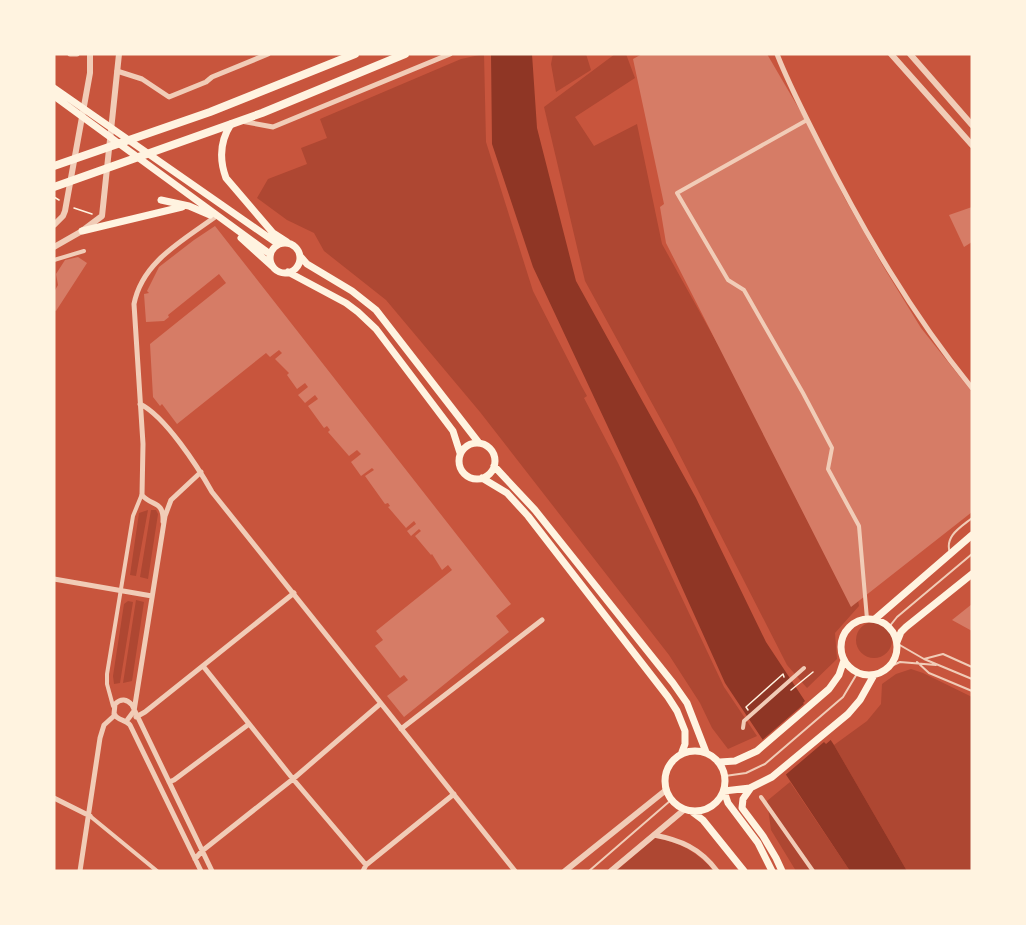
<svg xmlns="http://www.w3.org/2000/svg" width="1026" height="925" viewBox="0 0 1026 925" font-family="Inter,sans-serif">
	<rect width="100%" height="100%" fill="#c8553d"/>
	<!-- green -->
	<path fill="#ae4732" d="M484,54l2,88 47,149 49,96 5,9 -3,2 34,65 106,224 33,49 -29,13 -16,-21 -12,-25 -31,-48 -189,-243 -94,-112 -62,-49 -10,-18 -27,-13 -30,-22 11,-19 39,-15 -6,-16 26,-10 -7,-19 141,-60z
		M553,54h33l5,16 -35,22 -5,-28z
		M615,54h11l9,24 -60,39 19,29 43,-22 25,120 55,99 130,192 12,71 -24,27 2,26 -30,29 -20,-23 -116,-227 -86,-157 -41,-174z
		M148,510l-12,66 -6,-1 9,-62z
		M151,510h5l2,4 -10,65 -8,-2z
		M136,600l8,2 -12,79 -9,2z
		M128,601l5,1 -13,81 -6,1 -1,-8 11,-72z
		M856 640a18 18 0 1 1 36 0a18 18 0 1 1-36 0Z
		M911,669l12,4 49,24v174h-65l-73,-126 33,-24 14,-17 1,-20 14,-10z
		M790,782l60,89h-54l-25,-41 -4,-29z
		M655,838c25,4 42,14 59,33h-98z"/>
	<!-- water -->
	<path fill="#8f3625" d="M491,54h41l5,74 39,153 120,217 70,144 68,103 73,126h-57l-125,-188 -73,-162 -119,-254 -41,-123z"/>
	<!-- pier -->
	<path fill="#c8553d" d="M807,699l26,39 -7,6 -2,-2 -41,35 -23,-35 44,-38 -1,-1z"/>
	<!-- building -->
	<path fill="#d67c66" d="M642,54h125l42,72 35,71 39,69 38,62 51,64v120l-121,95 -185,-364 -6,-36 4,-3 -31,-145z
		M972,207v35l-8,5 -15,-32z
		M215,226l296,378 -15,12 13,16 -105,85 -17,-21 21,-16 -4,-5 -4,3 -25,-32 8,-6 -7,-9 76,-61 -4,-5 -6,5 -10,-16 -1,1 -16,-19 6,-5 -2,-2 -8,7 -4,-5 9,-7 -2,-3 -8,7 -18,-21 2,-1 -2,-3 -3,1 -20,-28 9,-6 -2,-2 -11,8 -10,-14 10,-8 -4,-4 -8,6 -21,-24 2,-2 -3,-4 -3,2 -16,-22 10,-7 -3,-4 -10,8 -7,-8 10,-8 -3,-4 -8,6 -10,-14 2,-2 -14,-14 7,-6 -3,-3 -9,7 -4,-4 -89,71 -15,-20 -2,2 -7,-9 -3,-53 76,-61 -7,-9 -51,41 1,2 -5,4 -18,1 -2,-28 5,-1 -2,-2 12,-24 35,-27z
		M78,257l9,6 -31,48 -2,-1v-18l4,-7 -2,-11 9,-14z
		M972,604v27l-20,-11z"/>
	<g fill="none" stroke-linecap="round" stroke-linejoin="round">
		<!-- path -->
		<path stroke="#fff3e0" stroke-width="1.5" d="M54,197l5,3
			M74,208l18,6
			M791,690l22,-18
			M748,710l-2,-3 37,-33 1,3"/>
		<!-- service -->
		<path stroke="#f1ccb7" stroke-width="2" d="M950,553c-6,-17 11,-26 22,-35
			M889,627l8,-10 75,-63
			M898,644l26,15 48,20
			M924,659l19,-5 29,13
			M917,662l12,11 43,18
			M889,667l11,-5 36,3
			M725,776l21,-3 19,-9 78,-67 15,-25
			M589,871l82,-71"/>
		<!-- pedestrian -->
		<path stroke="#f1ccb7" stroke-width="4" d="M807,120l-130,73 51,87 16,10 59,103 29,55 -4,21 31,57 8,93
			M54,260l30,-9
			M113,706l-6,-22v-10l26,-158 9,-22
			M743,728l1,-7 60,-53
			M761,797l52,74
			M90,816l67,55"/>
		<!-- minor -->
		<path stroke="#f1ccb7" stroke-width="5" d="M70,54h7
			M777,54c12,31 28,61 43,91 43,85 91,168 152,243
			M117,71l25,8 27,18 37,-15 6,-5 56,-23
			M241,121l32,6 177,-73
			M140,404c25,12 58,63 72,88l303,379
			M163,522c1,-22 -11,-15 -21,-27l1,-51 -9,-140c8,-42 48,-63 81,-87
			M54,579l98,17
			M203,666l90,113 73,86
			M136,717l9,-5 149,-119
			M128,719l6,-8 31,-195 6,-16 30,-28
			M401,729l141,-109
			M169,782l5,-2 75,-56
			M54,798l36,18
			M654,835c26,5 46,13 63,36
			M195,859l7,-8 91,-72 87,-75
			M80,871l20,-133 4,-13 11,-10
			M201,871l-71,-146c-5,-6 -12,-4 -16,-11l1,-10c6,-6 12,-5 17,1l80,166
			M363,871l3,-6 88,-71"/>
		<!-- tertiary -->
		<path stroke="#f1ccb7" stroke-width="6" d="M891,54l81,91
			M910,54l62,71
			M54,225l9,-9 2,-5 25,-138v-19
			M54,247l28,-16 20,-15 17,-162
			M565,871l101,-81
			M611,871l74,-62"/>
		<!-- secondary -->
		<path stroke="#fff3e0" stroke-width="7" d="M54,88l224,156
			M54,96l216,158
			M231,124c-11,17 -12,35 -5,54l47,55 14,9
			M161,200l28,6 21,9
			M82,231l100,-24
			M241,238l32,29
			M270 258a15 15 0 1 1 30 0a15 15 0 1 1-30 0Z
			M300,256l7,8 45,27 24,19 103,133
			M288,272l58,31 12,9 18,17 77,102 7,22
			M459 461a18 18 0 1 1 36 0a18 18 0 1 1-36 0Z
			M494,466l41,44 138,173 14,20 19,49
			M482,478l25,15 21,23 140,181 9,14 8,20v13l-3,8
			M841 647a28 28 0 1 1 56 0a28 28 0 1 1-56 0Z
			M875,619l97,-84
			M897,642l4,-10 5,-5 66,-53
			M665 781a30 30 0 1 1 60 0a30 30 0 1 1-60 0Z
			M720,762l15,-1 22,-10 72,-62 10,-14 5,-15
			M750,789l-7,10 -1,9 21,28 13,22 6,13
			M691,811l12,9 41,51
			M772,871l-14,-28 -30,-40 -4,-12 26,-3 22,-11 76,-63 12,-14 14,-25"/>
		<!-- primary -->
		<path stroke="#fff3e0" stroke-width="8" d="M54,166l156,-54 145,-58
			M54,187l208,-74 143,-59"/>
	</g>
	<!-- border -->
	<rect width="1026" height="925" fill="none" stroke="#fff3e0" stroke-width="111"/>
</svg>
